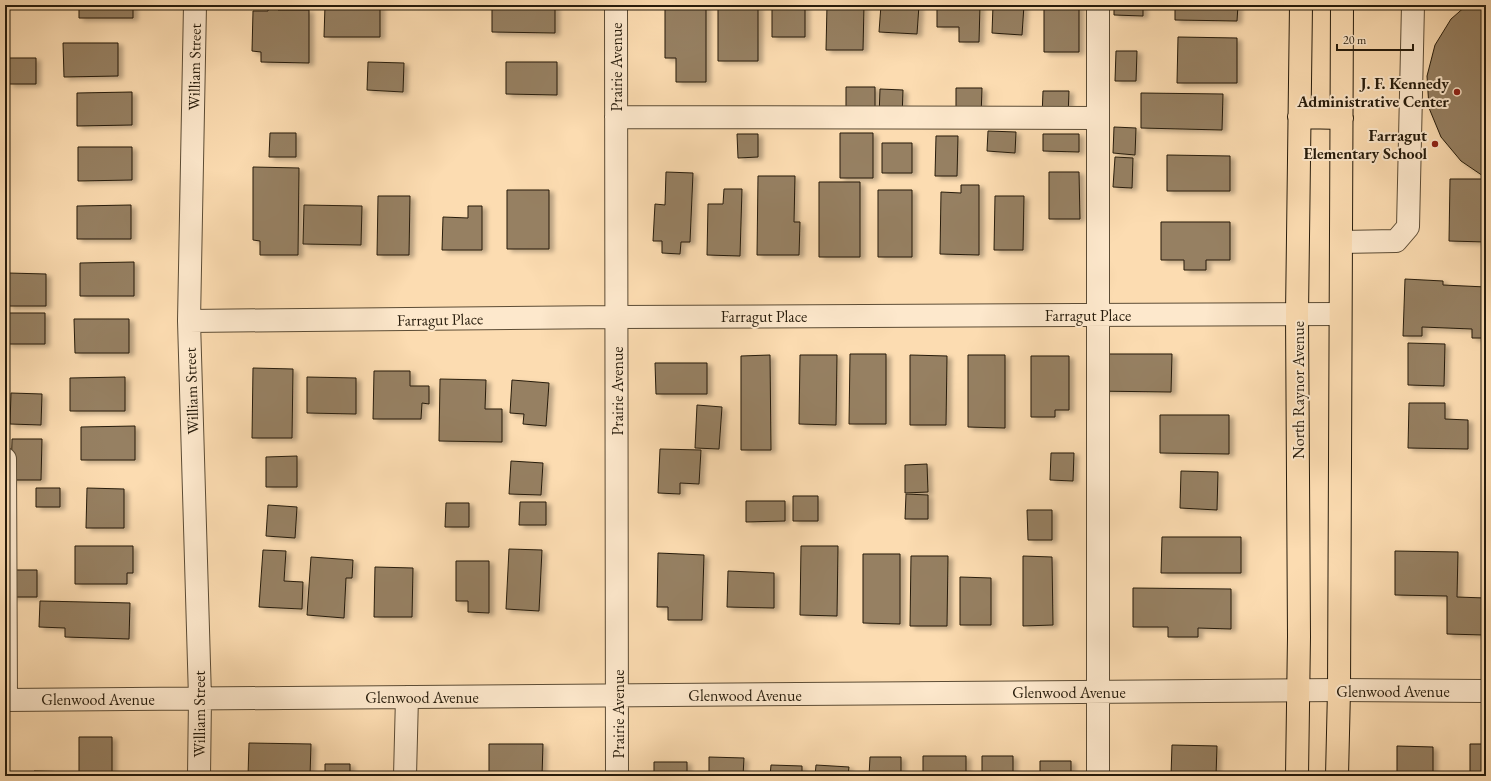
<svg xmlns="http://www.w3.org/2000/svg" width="1491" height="781" viewBox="0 0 1491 781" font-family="'EB Garamond',serif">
	<defs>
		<filter id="shadow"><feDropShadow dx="4.5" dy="2.5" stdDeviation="2" flood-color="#0004"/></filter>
	</defs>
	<rect width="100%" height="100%" fill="#fcdcb1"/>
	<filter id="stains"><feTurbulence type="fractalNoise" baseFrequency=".005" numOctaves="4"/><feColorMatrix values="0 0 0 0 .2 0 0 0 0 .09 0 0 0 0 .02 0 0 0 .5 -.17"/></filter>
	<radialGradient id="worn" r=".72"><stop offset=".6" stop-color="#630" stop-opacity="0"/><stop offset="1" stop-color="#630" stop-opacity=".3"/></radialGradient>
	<!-- building -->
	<path fill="#968062" stroke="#271c0c" filter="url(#shadow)" d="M79,5h54v13h-54z
		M268,5h10v5h31v53l-48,-1v-10l-9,-1 1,-40h15z
		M325,5h55v32h-56z
		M492,5h63v28l-63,-1z
		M665,5h41v77h-30v-24h-11z
		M718,5h40v56h-40z
		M772,5h33v32h-33z
		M827,5h37l-1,45h-37z
		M881,5h38l-2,29 -38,-2z
		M937,5h43l-1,37h-20v-15h-22z
		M993,5h31l-2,30 -30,-2z
		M1044,5h35v47h-35z
		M1114,5h29v11l-29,-1z
		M1175,5h63l-1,16 -62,-1z
		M1467,5h19v173l-25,-17 -20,-24 -12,-29 -2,-32 8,-31 16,-26z
		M1178,37l59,1v45h-60z
		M63,43h55v33l-54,1z
		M1116,51h21l-1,30h-21z
		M9,58h27v26h-27z
		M368,62l36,1 -1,29 -36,-2z
		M506,62h51v33l-51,-1z
		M846,87h29v28h-29z
		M956,88h26l-1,29 -25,-1z
		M880,89l23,1 -1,28 -23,-1z
		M1043,91h26l-1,26h-26z
		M132,92v33l-55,1v-33z
		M1141,93l82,1 -1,36 -81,-2z
		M1114,127l22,1 -1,27 -22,-2z
		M988,131l28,1 -1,21 -28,-2z
		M270,133h26v24h-27z
		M840,133h33v45h-33z
		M737,134h21v23l-20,1z
		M1043,134h36v18l-36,-1z
		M936,136h22l-1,40h-22z
		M882,143h30v30h-30z
		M78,147h54v33l-54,1z
		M1167,155l63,1v35h-63z
		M1115,157l18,1 -1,30 -19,-1z
		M253,167l46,1 -1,87h-38v-14l-7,-1z
		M666,172l27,1 -3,69h-9l-1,12 -18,-1v-12h-9l2,-37 10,1z
		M1049,172h30l1,47h-31z
		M758,176h37l-1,46h6l-1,33h-42z
		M1450,179h36v63l-37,-1z
		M819,182h41v75h-41z
		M961,185h18v70l-39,-1 1,-62 20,1z
		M724,189h18l-2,67 -33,-1 1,-51h15z
		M507,190h42v59h-42z
		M878,190h34v67h-34z
		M378,196h32l-1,59h-32z
		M995,196h29l-1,54h-29z
		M131,205v34h-54v-33z
		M304,205l58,1 -1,39 -58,-1z
		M468,206h14v44h-40l1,-33 25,1z
		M1161,222h69v38h-24v10h-22v-10h-23z
		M134,262v34h-54v-33z
		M8,273l38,1v32h-38z
		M1405,279l38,2v4l43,2 -1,51h-13v-9l-50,-2v9h-19z
		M7,313h38v31h-38z
		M74,319h55v34h-54z
		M1408,343l37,1 -1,42 -36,-1z
		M850,354h36v70h-37z
		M1092,354h80l-1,38 -80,-1z
		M770,355l1,95h-30v-94z
		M800,355h37l-1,70 -37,-1z
		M910,355l37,1 -1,69h-36z
		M968,355h37v73l-37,-1z
		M1031,356h38v54h-14v7h-24z
		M655,363h52v31h-51z
		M253,368l40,1 -1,69h-40z
		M374,371h36v15h19v18l-7,-1 -1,16h-48z
		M125,377v34h-55v-33z
		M307,377l49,1v36l-49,-1z
		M440,379l46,1 -1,29h17v33l-63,-1z
		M512,380l37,3 -3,43 -23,-2 1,-10 -14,-1z
		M11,393l31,1 -1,31 -31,-1z
		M1409,403h36v16l23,1v29l-60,-1z
		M697,405l25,2 -3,42 -24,-1z
		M1160,415h69v39l-69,-1z
		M135,426v34h-54v-33z
		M12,439h30l-1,41h-30z
		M660,449l41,1 -2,34 -19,-1v11l-22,-1z
		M1051,453h23l-1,28 -23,-1z
		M297,456v31h-31v-30z
		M511,461l32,2 -2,32 -32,-1z
		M927,464l1,28 -23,1v-28z
		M1181,471l37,1 -1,38 -37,-2z
		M36,488h24v19h-24z
		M87,488l37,1v39h-38z
		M906,494l22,1v24h-23z
		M793,496h25v25h-25z
		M746,501h39v20l-39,1z
		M520,502h26v23h-27z
		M446,503h23v24h-24z
		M268,505l29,2 -2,31 -29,-2z
		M1027,510h25v30h-24z
		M1162,537h79v36h-80z
		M75,546h58v27h-6v11h-52z
		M801,546h37l-1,70 -37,-1z
		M509,549l33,1 -3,61 -33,-2z
		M263,550l23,1 -2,30 19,1 -1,27 -43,-2z
		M1395,551l63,1 -1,45 28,1 -1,37 -37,-1v-38l-52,-1z
		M658,553l46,2 -2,65h-34v-13h-11z
		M863,554h37v70l-37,-1z
		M911,556h37l-1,70h-37z
		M1023,556l29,1 1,68 -30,1z
		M311,557l42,3 -1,18h-6l-2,40 -37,-3z
		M456,561h33v52l-21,-1v-11h-12z
		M375,567l38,1 -1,49h-38z
		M9,570h28v27h-28z
		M728,571l46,2v35l-47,-1z
		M960,577l31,1v47h-31z
		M1133,588l98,1v40l-33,-1v9h-30v-10h-35z
		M40,601l90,2 -1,36 -64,-2v-9l-26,-1z
		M79,737h33v39h-33z
		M249,743l62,1 -1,32h-62z
		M489,744h54l-1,32 -53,-1z
		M1470,744h16v32h-16z
		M1172,745l45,1 -1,30h-45z
		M1397,746l36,1v29h-36z
		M923,756h43v20h-43z
		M982,756h31v20h-31z
		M709,757l35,1 -1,18h-34z
		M870,757h31v19h-32z
		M1040,761h31v15h-31z
		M654,762h33v14h-33z
		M325,764h25v12h-25z
		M771,765l31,1v10h-32z
		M816,765l33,2 -1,9h-33z
		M34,771l43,1v4h-43z"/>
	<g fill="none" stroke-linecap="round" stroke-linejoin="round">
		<!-- minor casing -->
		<g stroke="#5c4c35" stroke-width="24">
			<path id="minor" d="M195,5l-6,316 11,377 -1,78
				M616,5l1,771
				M616,117l481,1
				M1341,242l55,-1 12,-14 5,-222
				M189,321l427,-4 724,-3
				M5,459l1,241
				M5,700l1334,-10 147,1
				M405,776l2,-79
				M1098,776v-771"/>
		</g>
		<!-- major casing -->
		<g stroke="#271c0c" stroke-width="24">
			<path id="major" d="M1299,117l43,1
				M1297,776l2,-139 -2,-323 4,-309
				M1337,776l2,-86 3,-685"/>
		</g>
		<!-- minor -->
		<use href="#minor" stroke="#fde8cc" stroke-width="22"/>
		<!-- major -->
		<use href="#major" stroke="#fcdcb1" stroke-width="22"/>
	</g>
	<!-- markers -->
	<g fill="#8f2418" stroke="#fde8cc" stroke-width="1.5">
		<circle cx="1457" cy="92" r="4"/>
		<circle cx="1435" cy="144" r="4"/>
	</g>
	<g text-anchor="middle" stroke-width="4" stroke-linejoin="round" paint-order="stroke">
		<!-- street labels -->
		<g font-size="16" fill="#271c0c" stroke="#fde8cc">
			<text transform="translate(194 67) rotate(-89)" y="6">William Street</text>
			<text transform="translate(616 67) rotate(-90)" y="6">Prairie Avenue</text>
			<text x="1088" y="321">Farragut Place</text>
			<text x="764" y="322">Farragut Place</text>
			<text transform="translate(440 319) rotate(-1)" y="6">Farragut Place</text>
			<text transform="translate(1298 390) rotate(-90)" y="6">North Raynor Avenue</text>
			<text transform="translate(191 391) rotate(-92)" y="6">William Street</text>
			<text transform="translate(617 391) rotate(-90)" y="6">Prairie Avenue</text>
			<text x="1393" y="697">Glenwood Avenue</text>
			<text x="1069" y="698">Glenwood Avenue</text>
			<text x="745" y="701">Glenwood Avenue</text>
			<text x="422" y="703">Glenwood Avenue</text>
			<text x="98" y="705">Glenwood Avenue</text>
			<text transform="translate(199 714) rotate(-90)" y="6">William Street</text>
			<text transform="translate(618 714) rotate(-90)" y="6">Prairie Avenue</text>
		</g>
		<!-- poi labels -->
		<g font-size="16" font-weight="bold" fill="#271c0c" stroke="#fde8cc" text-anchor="end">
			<text x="1449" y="89">J. F. Kennedy<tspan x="1449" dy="18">Administrative Center</tspan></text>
			<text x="1427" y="141">Farragut<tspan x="1427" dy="18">Elementary School</tspan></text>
		</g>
	</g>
	<!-- margin -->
	<rect width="1491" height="781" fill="none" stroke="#fcdcb1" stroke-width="20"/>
	<rect x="6" y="6" width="1479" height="769" fill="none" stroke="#271c0c" stroke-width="2"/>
	<rect x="10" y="10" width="1471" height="761" fill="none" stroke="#271c0c"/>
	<!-- scale -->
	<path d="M1337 44v6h76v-6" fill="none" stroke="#271c0c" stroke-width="2"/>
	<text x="1343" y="44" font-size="12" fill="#271c0c" stroke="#fde8cc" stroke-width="3" paint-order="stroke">20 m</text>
	<rect width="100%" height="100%" filter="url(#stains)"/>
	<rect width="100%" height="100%" fill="url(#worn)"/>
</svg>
